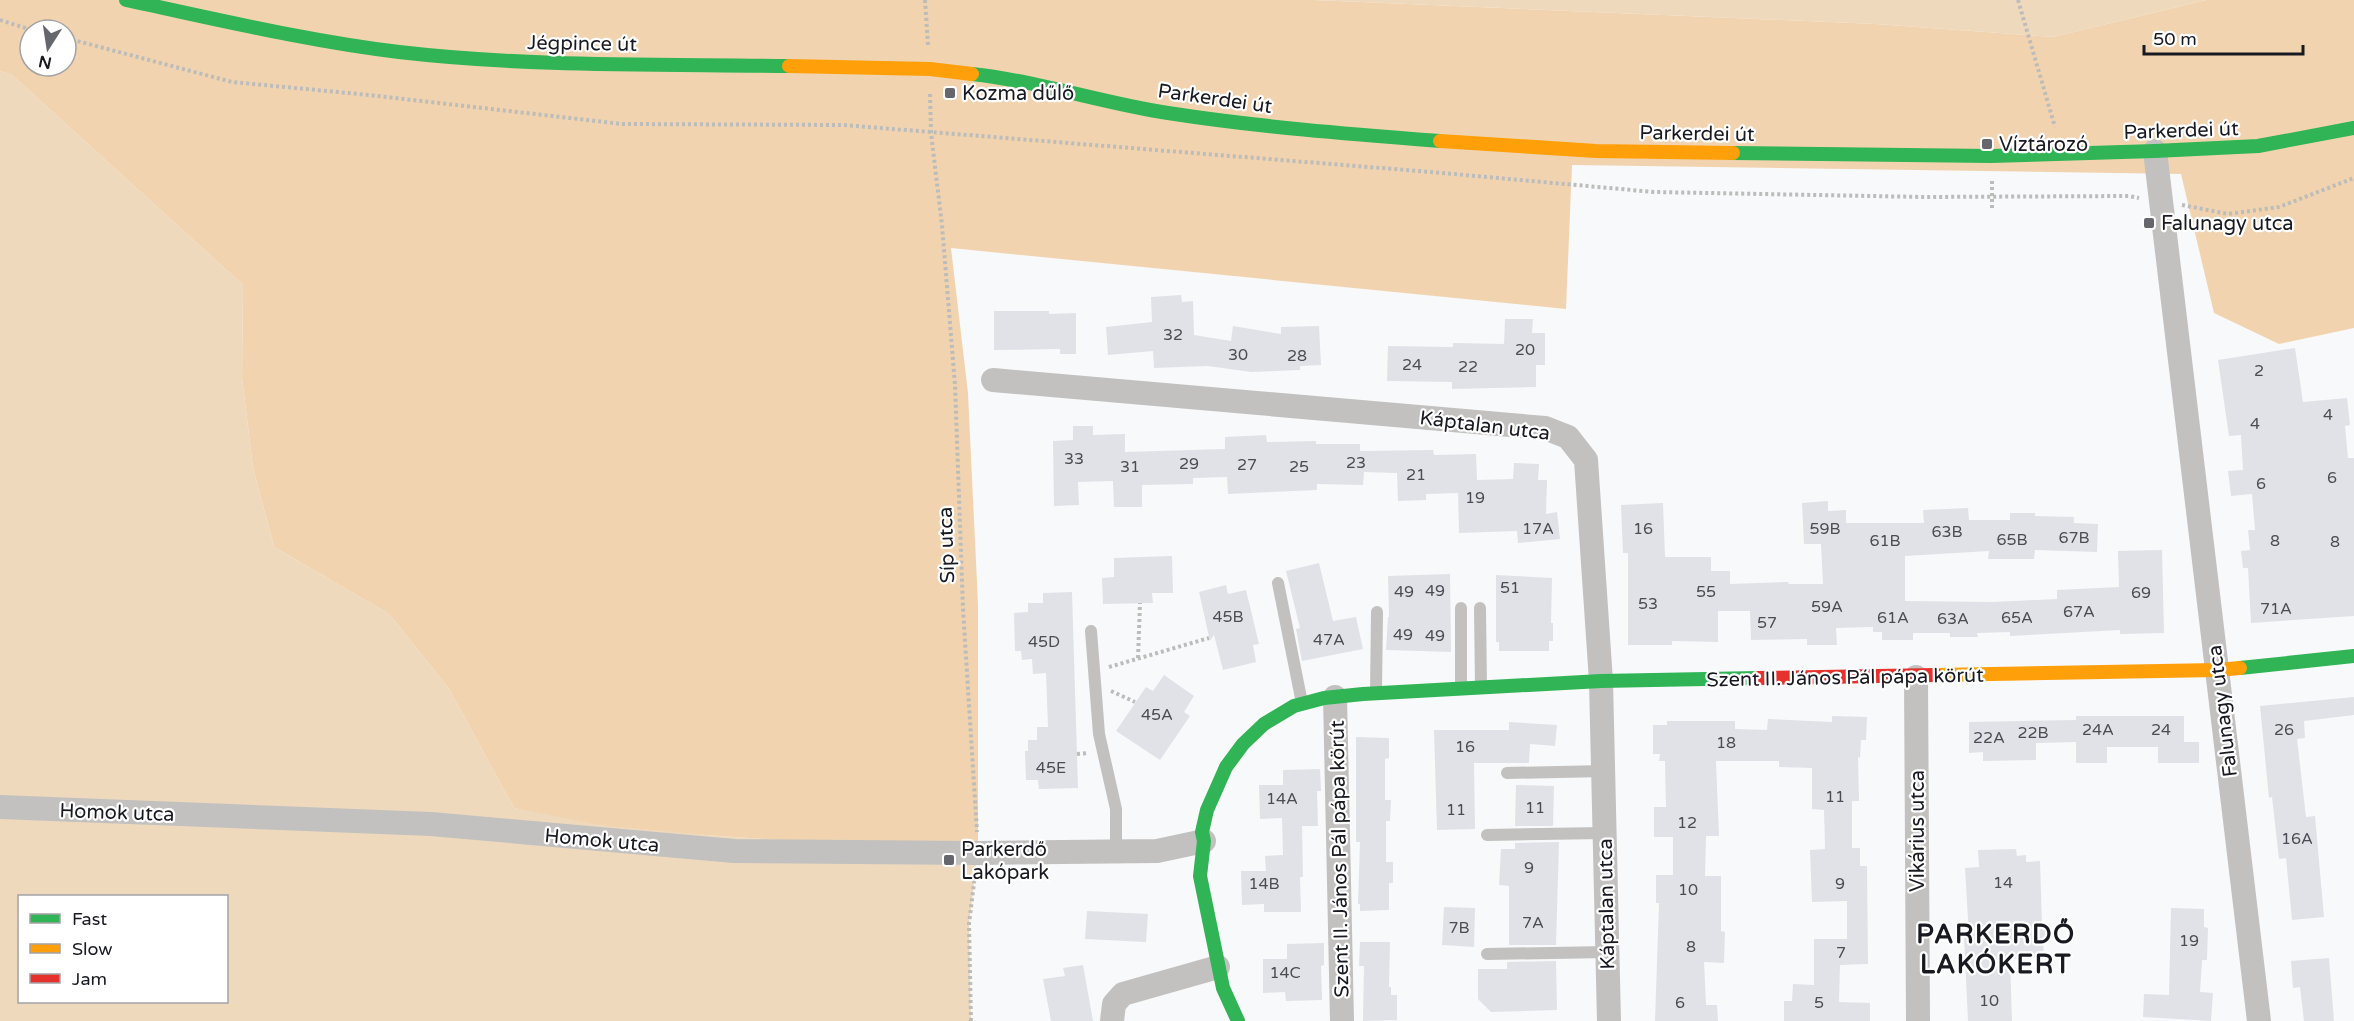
<svg xmlns="http://www.w3.org/2000/svg" width="2354" height="1021" viewBox="0 0 2354 1021" font-family="'Varela Round',sans-serif">
	<rect width="100%" height="100%" fill="#f8f9fb"/>
	<!-- green -->
	<path fill="#efd9bd" fill-rule="evenodd" d="M1314,0h892l-153,37 -177,-13z
		M0,71l12,4 231,210 -1,93 11,90 21,79 115,67 60,75 65,119 191,27 273,18 -9,71 2,97h-971zM20,896h206v106h-206z"/>
	<!-- forest -->
	<path fill="#f1d4af" fill-rule="evenodd" d="M0,0h1314l562,24 177,13 153,-37h148v328l-75,16 -65,-31 -33,-139 -609,-9 -6,144 -615,-61 17,145 10,211v249l-273,-18 -106,-10 -85,-17 -65,-119 -60,-75 -115,-67 -21,-79 -11,-90 1,-93 -231,-210 -12,-4zM30,30h36v36h-36z"/>
	<!-- building -->
	<path fill="#e0e2e7" d="M1181,295l1,7 11,-1 1,34 37,6 2,-15 48,8v-7l38,-1 2,39 -21,1v4l-49,2 -43,-6 -54,2 -1,-17 -45,4 -2,-28 46,-5 -1,-25z
		M994,311h55v3l27,-1v41h-16v-5l-66,1z
		M1505,319h28l-1,14h13v32h-9v22l-84,2v-7l-65,-1 1,-35 65,1v-4l51,1z
		M2295,348l8,54 44,-4 3,27 -5,1 3,32h6v158l-103,7 -3,-55h-5l-2,-17 9,-1 -2,-20h7l-3,-36 -21,2 -3,-25 15,-1 -2,-35 -12,1 -11,-76z
		M1073,426h20v9l32,-1v18l100,-3v-12l41,-2 1,7 49,-1v3h44v7l73,-1 1,5 42,-1 1,26 36,-1 1,-16 25,1 -1,16h9l-1,34 11,-2 3,27 -42,4 -1,-12 -58,2 -1,-40 -32,1v6l-28,1 -1,-28 -33,-1 -1,13 -46,-1v6l-89,4 -1,-17 -34,1v6l-51,1v22h-28l-1,-26 -35,1 1,23 -25,1 -1,-65 20,-1z
		M1828,501v10l18,-1v13h78l-1,-13 45,-2 1,12h41v-7h25v3l39,1v6l24,1 -1,28 -62,-2 -1,9h-46l1,-8 -84,5v45l88,1 64,-3v-9l62,-3 -1,-36 44,-1 2,83 -44,1v-4l-110,6v-4l-33,1 1,4h-28v-4h-37v7h-31v-8h-9v-5l-37,1 1,17h-30v-6l-56,1 -1,-29h-32v31l-46,-1v4h-44v-92h-5l-2,-48 42,-2 2,54h46v14h19v13l58,-2 1,2h34l-2,-40h-17l-2,-41z
		M1172,556l1,37h-21l1,10 -50,1 -1,-26 12,-1v-19z
		M1319,563l14,58 23,-4 7,32 -61,12 -6,-32 4,-1 -14,-57z
		M1450,574l1,78 -65,-2 2,-33h1l-1,-41z
		M1496,575l56,3 -1,45h2v18h-4v10h-50v-9h-3z
		M1226,585l2,9 18,-4 13,54 -6,1 3,17 -33,8 -9,-35 -4,6 -11,-49z
		M1072,592l6,196 -39,1 -1,-9h-12l-1,-29h3v-11h9v-13h11l-2,-54 -13,1 -1,-15 -10,1 -1,-9h-6l-1,-38 14,-1v-9h15v-10z
		M1164,675l30,21 -10,16 6,4 -30,44 -44,-29 30,-44 7,4z
		M2354,697v18l-50,6 1,17 -8,1 9,78 9,-1 9,101 -32,3 -6,-62 -7,1 -7,-62 -3,1 -9,-92z
		M1832,716l35,1 -1,23h-5l-1,18 -2,-1 1,44h-7v47h8v18h7l1,98 -28,1 -1,37 31,1v18h-86v-20h8l1,-17 21,1v-46h33v-38l-35,1 -2,-52 15,-1 -1,-39 -12,-1v-41l-33,-1v-6h-63l3,75h-13l-1,40h16v55l4,1 -1,31 -20,-1 2,43h11l1,16h-63l4,-118h-3v-28h17v-38h-19v-30h12l-1,-46h-6l1,-7h-7v-29h14v-4h68v8l32,1 1,-11 64,3z
		M2076,716h108v26h15v21h-41v-16h-51v16h-31v-21l-40,1v17l-53,1v-9l-14,1v-31l107,-2z
		M1509,722l48,3 -2,21 -25,-2 -1,19h-55l1,66 -38,1 -3,-100h75z
		M1356,737l33,1v20l-4,1v41h6l-1,21h-4v41h7v21h-4v27l-29,1v-7h-2l2,-62h-4z
		M1320,769l1,22h-4l1,35h-16l1,51h-3l1,35h-37v-8l-22,1 -1,-34h25l-1,-15 18,-1 -1,-37 -22,1 -1,-34h24v-15z
		M1516,785l38,1 -1,40h-38z
		M1559,842l-3,103h-47v-59l-10,-1 2,-36h14v-6z
		M2016,849l1,7 9,-1v7l14,-1 2,64 8,-1 1,18h-8l1,15 -34,2 2,62h-44l-4,-85h5l-4,-68 14,-1 -1,-17z
		M1444,907l31,1 -1,39 -32,-2z
		M2171,908l33,1v18l4,1 -1,32h-5l-2,32 13,1 -2,28 -68,-4 1,-23 25,1z
		M1087,911l61,3 -2,28 -61,-3z
		M1360,942h30l-1,45h2v8h6v25l-34,1 1,-55h-5z
		M1324,943v22l-3,1 1,34 -36,1 -1,-9 -22,1v-34h24v-15z
		M2329,958l5,63h-30l-4,-34 -7,1 -2,-27z
		M1556,961l1,49 -66,2 -13,-13v-30h29v-7z
		M1083,965l10,56h-42l-8,-42 22,-3 -2,-8z"/>
	<g fill="none" stroke-linecap="round" stroke-linejoin="round">
		<!-- path -->
		<path stroke="#bcbcbb" stroke-width="4" stroke-dasharray="3 3" stroke-linecap="butt" d="M925,0l3,45
			M2018,0l37,127
			M0,20l32,10
			M66,38l166,44 137,13 253,29 221,1 588,47 223,20 270,5 205,-1 10,2
			M930,94l1,39 11,92 13,160 8,224 14,223
			M1992,181v27
			M2182,205l46,9 51,-7 75,-29
			M1138,658l2,-55
			M1109,667l100,-29
			M1111,691l24,11
			M1077,754l11,-1
			M971,1021l-2,-97 6,-49"/>
		<!-- lane -->
		<path stroke="#c2c1bf" stroke-width="12" d="M1278,583l24,120
			M1461,608v80
			M1480,608l1,79
			M1091,631l8,103 17,75v42
			M1376,692l1,-80
			M1507,773l97,-2
			M1487,835l117,-2
			M1487,954l120,-2"/>
		<!-- street -->
		<path stroke="#c2c1bf" stroke-width="24" d="M2155,151l104,870
			M993,380l552,48 23,9 18,23 15,221 8,340
			M1916,677l2,344
			M1335,697l7,324
			M0,807l431,17 303,27 244,2 179,-2 47,-10
			M1112,1021l2,-17 9,-10 95,-27"/>
		<!-- fast -->
		<path stroke="#30b455" stroke-width="14" d="M126,0c90,19 181,41 273,52 129,15 260,12 390,14
			M972,74c66,7 130,29 196,39 90,14 181,21 272,28
			M1733,153l258,3 164,-5 103,-5 96,-18
			M2240,668l114,-12
			M1238,1021l-15,-33 -23,-112 4,-35 -2,-9 5,-22 19,-43 17,-23 21,-20 30,-18 30,-8 39,-4 238,-13 157,-3"/>
		<!-- slow -->
		<path stroke="#ff9f0a" stroke-width="14" d="M789,66l141,3 42,5
			M1440,141l156,10 137,2
			M1936,675l281,-5 23,-2"/>
		<!-- jam -->
		<path stroke="#e5322d" stroke-width="14" d="M1758,678l178,-3"/>
	</g>
	<!-- markers -->
	<g fill="#66676d" stroke="#fff" stroke-width="2">
		<rect x="944" y="87" width="12" height="12" rx="3"/>
		<rect x="1981" y="138" width="12" height="12" rx="3"/>
		<rect x="2143" y="217" width="12" height="12" rx="3"/>
		<rect x="943" y="854" width="12" height="12" rx="3"/>
	</g>
	<g text-anchor="middle" stroke-width="4.5" stroke-linejoin="round" paint-order="stroke">
		<!-- number labels -->
		<g font-size="16" fill="#4b4c54">
			<text x="1173" y="340">32</text>
			<text x="1525" y="355">20</text>
			<text x="1238" y="360">30</text>
			<text x="1297" y="361">28</text>
			<text x="1412" y="370">24</text>
			<text x="1468" y="372">22</text>
			<text x="2259" y="376">2</text>
			<text x="2328" y="420">4</text>
			<text x="2255" y="429">4</text>
			<text x="1074" y="464">33</text>
			<text x="1356" y="468">23</text>
			<text x="1189" y="469">29</text>
			<text x="1247" y="470">27</text>
			<text x="1130" y="472">31</text>
			<text x="1299" y="472">25</text>
			<text x="1416" y="480">21</text>
			<text x="2332" y="483">6</text>
			<text x="2261" y="489">6</text>
			<text x="1475" y="503">19</text>
			<text x="1538" y="534">17A</text>
			<text x="1643" y="534">16</text>
			<text x="1825" y="534">59B</text>
			<text x="1947" y="537">63B</text>
			<text x="2074" y="543">67B</text>
			<text x="2012" y="545">65B</text>
			<text x="1885" y="546">61B</text>
			<text x="2275" y="546">8</text>
			<text x="2335" y="547">8</text>
			<text x="1510" y="593">51</text>
			<text x="1435" y="596">49</text>
			<text x="1404" y="597">49</text>
			<text x="1706" y="597">55</text>
			<text x="2141" y="598">69</text>
			<text x="1648" y="609">53</text>
			<text x="1827" y="612">59A</text>
			<text x="2276" y="614">71A</text>
			<text x="2079" y="617">67A</text>
			<text x="1228" y="622">45B</text>
			<text x="1893" y="623">61A</text>
			<text x="2017" y="623">65A</text>
			<text x="1953" y="624">63A</text>
			<text x="1767" y="628">57</text>
			<text x="1403" y="640">49</text>
			<text x="1435" y="641">49</text>
			<text x="1329" y="645">47A</text>
			<text x="1044" y="647">45D</text>
			<text x="1157" y="720">45A</text>
			<text x="2098" y="735">24A</text>
			<text x="2161" y="735">24</text>
			<text x="2284" y="735">26</text>
			<text x="2033" y="738">22B</text>
			<text x="1989" y="743">22A</text>
			<text x="1726" y="748">18</text>
			<text x="1465" y="752">16</text>
			<text x="1051" y="773">45E</text>
			<text x="1835" y="802">11</text>
			<text x="1282" y="804">14A</text>
			<text x="1535" y="813">11</text>
			<text x="1456" y="815">11</text>
			<text x="1687" y="828">12</text>
			<text x="2297" y="844">16A</text>
			<text x="1529" y="873">9</text>
			<text x="2003" y="888">14</text>
			<text x="1264" y="889">14B</text>
			<text x="1840" y="889">9</text>
			<text x="1688" y="895">10</text>
			<text x="1533" y="928">7A</text>
			<text x="1459" y="933">7B</text>
			<text x="2189" y="946">19</text>
			<text x="1691" y="952">8</text>
			<text x="1841" y="958">7</text>
			<text x="1285" y="978">14C</text>
			<text x="1989" y="1006">10</text>
			<text x="1680" y="1008">6</text>
			<text x="1819" y="1008">5</text>
		</g>
		<!-- street labels -->
		<g font-size="20" fill="#181921" stroke="#fff">
			<text transform="translate(582 43) rotate(1)" y="7">Jégpince út</text>
			<text transform="translate(1215 98) rotate(8)" y="7">Parkerdei út</text>
			<text transform="translate(2181 130) rotate(-2)" y="7">Parkerdei út</text>
			<text transform="translate(1697 133) rotate(1)" y="7">Parkerdei út</text>
			<text transform="translate(1485 425) rotate(7)" y="7">Káptalan utca</text>
			<text transform="translate(946 545) rotate(-92)" y="7">Síp utca</text>
			<text transform="translate(1845 677) rotate(-1)" y="7">Szent II. János Pál pápa körút</text>
			<text transform="translate(2222 711) rotate(-97)" y="7">Falunagy utca</text>
			<text transform="translate(117 812) rotate(2)" y="7">Homok utca</text>
			<text transform="translate(1917 831) rotate(-90)" y="7">Vikárius utca</text>
			<text transform="translate(602 840) rotate(5)" y="7">Homok utca</text>
			<text transform="translate(1339 859) rotate(-91)" y="7">Szent II. János Pál pápa körút</text>
			<text transform="translate(1606 904) rotate(-91)" y="7">Káptalan utca</text>
		</g>
		<!-- poi labels -->
		<g font-size="20" fill="#181921" stroke="#fff" text-anchor="start">
			<text x="962" y="100">Kozma dűlő</text>
			<text x="1999" y="151">Víztározó</text>
			<text x="2161" y="230">Falunagy utca</text>
			<text x="961" y="856">Parkerdő<tspan x="961" dy="23">Lakópark</tspan></text>
		</g>
		<!-- district labels -->
		<g font-size="26" font-weight="bold" letter-spacing="1.5" fill="#181921" stroke="#fff">
			<text x="1996" y="943">PARKERDŐ<tspan x="1996" dy="30">LAKÓKERT</tspan></text>
		</g>
	</g>
	<!-- legend -->
	<rect x="18" y="895" width="210" height="108" fill="#ffffff" stroke="#a3a3a6" stroke-width="1.5"/>
	<rect x="30" y="914" width="30" height="9" fill="#30b455" stroke="#a3a3a6" stroke-width="1.5"/>
	<text x="72" y="925" font-size="18" fill="#181921">Fast</text>
	<rect x="30" y="944" width="30" height="9" fill="#ff9f0a" stroke="#a3a3a6" stroke-width="1.5"/>
	<text x="72" y="955" font-size="18" fill="#181921">Slow</text>
	<rect x="30" y="974" width="30" height="9" fill="#e5322d" stroke="#a3a3a6" stroke-width="1.5"/>
	<text x="72" y="985" font-size="18" fill="#181921">Jam</text>
	<!-- north arrow -->
	<g transform="translate(48 48) rotate(192)"><circle r="28" fill="#ffffff" stroke="#a3a3a6" stroke-width="1.5"/>
	<path d="M0-4.5L10 22L0 15L-10 22Z" fill="#66676d"/>
	<text y="-9" font-size="16" font-weight="bold" text-anchor="middle" fill="#181921">N</text>
	</g>
	<!-- scale -->
	<path d="M2144 45v9h159v-9" fill="none" stroke="#181921" stroke-width="3"/>
	<text x="2153" y="45" font-size="18" fill="#181921" stroke="#ffffff" stroke-width="4.5" paint-order="stroke">50 m</text>
</svg>
